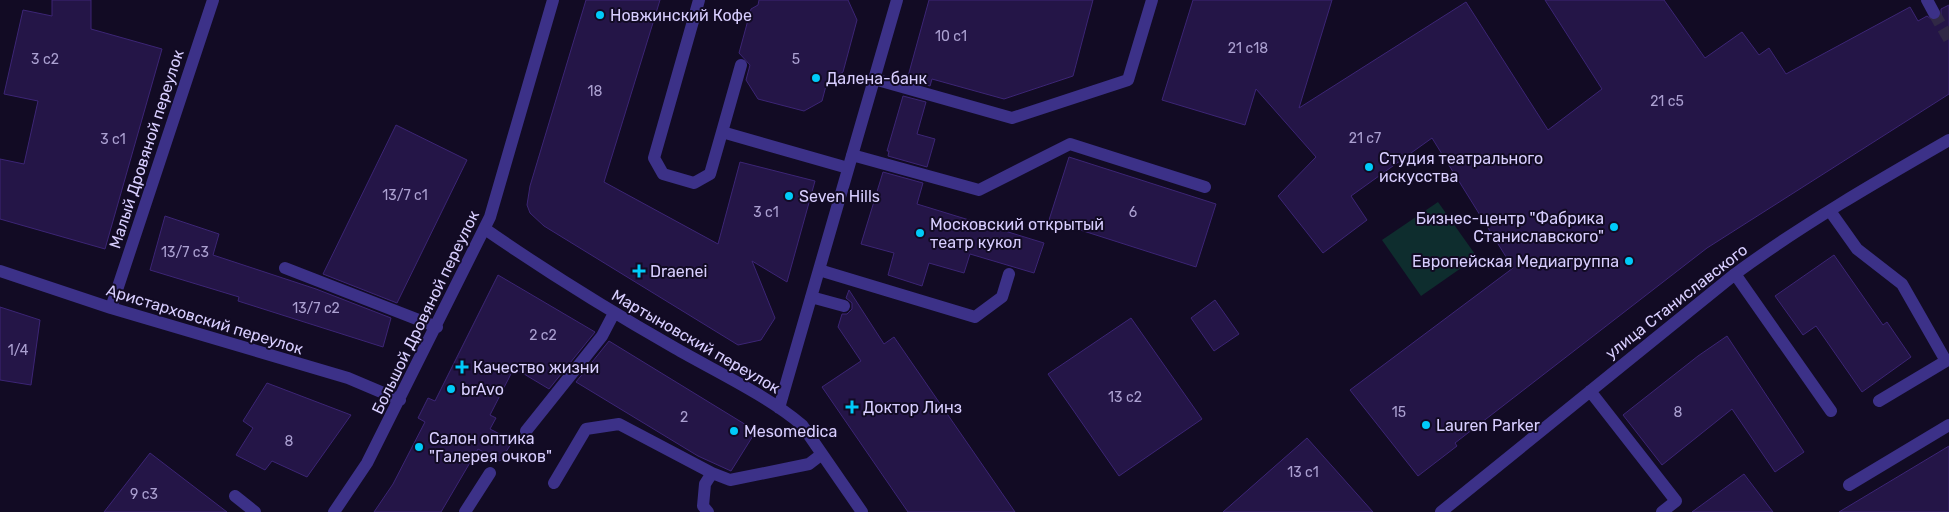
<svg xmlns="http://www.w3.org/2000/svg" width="1949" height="512" viewBox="0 0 1949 512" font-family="Rubik,sans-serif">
	<rect width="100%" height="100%" fill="#120b24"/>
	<!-- green -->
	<path fill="#0e2d2e" d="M1438,202l39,55 -56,39 -39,-56z"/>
	<!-- building -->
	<path fill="#241547" stroke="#3c2575" d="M52,0h39v29l71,20 -57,200 -105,-30v-60l24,5 14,-63 -34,-7 19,-84 29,6z
		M586,0h74l-56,182 114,62 22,-82 75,19 -28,101 -35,-21 23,57 -14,22 -23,5 -194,-119 -14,-13 -3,-8 3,-19z
		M759,0h89l9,20 -14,52 -16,10 -5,19 -18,10 -46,-12 -12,-19 4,-15 -11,-12 12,-44 7,-4z
		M929,0h164l-20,76 -69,23 -72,-20 -2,7 -23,-6z
		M1193,0h139l-33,108 167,-106 82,128 54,-41 -57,-89h119l41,58 37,-26 17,23 10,-7 17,26 124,-67 8,14 9,-5 7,5 7,-4v-8l8,-4v89l-242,154 -252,195 2,3 -39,30 -68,-86 163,-122 -81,-130 -81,58 16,24 -44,33 -45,-57 38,-39 -60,-68 -11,36 -83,-25z
		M903,96l23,6 -9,32 18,5 -8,28 -39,-11 1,-5h-2z
		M396,125l71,35 -70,143 -74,-29z
		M1069,157l147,47 -20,63 -147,-47z
		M883,172l40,11 -6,21 127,39 -10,30 -64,-19 -6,19 -35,-10 -7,23 -34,-11 6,-22 -33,-9z
		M165,216l54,18 -6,21 103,34 75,29 -8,29 -145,-46 1,-4 -89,-27z
		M1834,255l49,70 4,-3 24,35 -49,35 -46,-66 -13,9 -28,-39z
		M498,275l97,57 -46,57 -35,-21 -24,47 6,3 -6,11 23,12 -13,20 -22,-12 -37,63h-67l19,-28 32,-62 -7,-4 10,-20 7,3z
		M849,290l35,54 10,-7 121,175h-107l-86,-125 39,-26 -23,-34 4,-13h5l5,-5v-6l-6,-5z
		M1215,300l24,34 -25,17 -23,-33z
		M0,307l40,13 -9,65 -31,-5z
		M1131,318l71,101 -83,57 -71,-102z
		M1727,336l77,116 -29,20 -43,-63 -70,56 -39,-50 75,-59z
		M609,341l147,90 -25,40 -33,-15 -122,-74z
		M267,383l84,32 -44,62 -35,-16 -7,9 -29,-15 17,-27 -10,-7z
		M1307,438l66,74h-150z
		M1949,446v66h-110z
		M150,453l77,59h-123z
		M1744,474l29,38h-81z"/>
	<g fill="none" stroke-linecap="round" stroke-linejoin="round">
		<!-- minor-tunnel -->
		<path stroke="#302845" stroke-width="12" stroke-dasharray="12 6" stroke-linecap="butt" d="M1934,13l15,26"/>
		<!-- minor -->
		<path stroke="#3c3188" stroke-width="12" d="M699,0l-45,158 9,16 31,9 16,-9 12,-42 126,36
			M1927,0l7,13
			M874,79l138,39 116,-38 24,-80
			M722,132l19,-67
			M852,155l127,35 91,-46 135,43
			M1830,211l27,38 45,35 44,77 -67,40
			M485,229c62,43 125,82 190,119 40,23 93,48 127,77l60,87
			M285,268l152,59
			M819,270l156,47 27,-20 7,-23
			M0,271l111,37 237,70 52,22
			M1735,274l96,137
			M811,297l33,9
			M111,308l102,-308
			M1590,391l86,110 -14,11
			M779,408l118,-408
			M526,431l76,-95 12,-23
			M554,483l32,-54 33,-5 93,49 18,7 79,-16 13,-10
			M1849,485l100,-60
			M235,496l20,16
			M334,512l33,-49 123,-246 63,-217
			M465,512l25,-39
			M708,512l-5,-6 2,-22 7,-11
			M1441,512l294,-238c68,-50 141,-92 214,-134"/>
	</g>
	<!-- markers -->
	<g fill="#00cbf9" stroke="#120b24" stroke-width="2">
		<circle cx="600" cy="15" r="5"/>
		<circle cx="816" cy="78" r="5"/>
		<circle cx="1369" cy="167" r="5"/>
		<circle cx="789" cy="196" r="5"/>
		<circle cx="1614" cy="227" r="5"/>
		<circle cx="920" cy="233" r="5"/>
		<circle cx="1629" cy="261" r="5"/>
		<path d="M636.5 263.5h5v5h5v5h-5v5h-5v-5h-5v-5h5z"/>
		<path d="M459.5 359.5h5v5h5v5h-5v5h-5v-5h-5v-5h5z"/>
		<circle cx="451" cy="389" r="5"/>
		<path d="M849.5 399.5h5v5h5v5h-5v5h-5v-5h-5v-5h5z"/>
		<circle cx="1426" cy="425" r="5"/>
		<circle cx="734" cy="431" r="5"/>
		<circle cx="419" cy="447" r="5"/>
	</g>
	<g text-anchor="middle" stroke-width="4" stroke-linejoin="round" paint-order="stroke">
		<!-- number labels -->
		<g font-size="14" fill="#aba0d1">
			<text x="951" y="41">10 с1</text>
			<text x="1248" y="53">21 с18</text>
			<text x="45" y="64">3 с2</text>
			<text x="796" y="64">5</text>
			<text x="595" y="96">18</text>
			<text x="1667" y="106">21 с5</text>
			<text x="1365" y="143">21 с7</text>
			<text x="113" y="144">3 с1</text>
			<text x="405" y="200">13/7 с1</text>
			<text x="766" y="217">3 с1</text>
			<text x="1133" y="217">6</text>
			<text x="185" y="257">13/7 с3</text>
			<text x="316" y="313">13/7 с2</text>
			<text x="543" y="340">2 с2</text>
			<text x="18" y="355">1/4</text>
			<text x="1125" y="402">13 c2</text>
			<text x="1399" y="417">15</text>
			<text x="1678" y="417">8</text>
			<text x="684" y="422">2</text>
			<text x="289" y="446">8</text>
			<text x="1303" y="477">13 с1</text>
			<text x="144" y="499">9 с3</text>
		</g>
		<!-- poi labels -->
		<g font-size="16" fill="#d8ceff" stroke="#120b24" text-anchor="start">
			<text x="610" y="21">Новжинский Кофе</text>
			<text x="826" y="84">Далена-банк</text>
			<text x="1379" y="164">Студия театрального<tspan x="1379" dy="18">искусства</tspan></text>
			<text x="799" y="202">Seven Hills</text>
			<text x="1604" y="224" text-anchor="end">Бизнес-центр "Фабрика<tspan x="1604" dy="18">Станиславского"</tspan></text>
			<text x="930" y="230">Московский открытый<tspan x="930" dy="18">театр кукол</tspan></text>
			<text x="1619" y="267" text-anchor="end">Европейская Медиагруппа</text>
			<text x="650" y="277">Draenei</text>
			<text x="473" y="373">Качество жизни</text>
			<text x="461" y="395">brAvo</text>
			<text x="863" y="413">Доктор Линз</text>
			<text x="1436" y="431">Lauren Parker</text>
			<text x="744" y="437">Mesomedica</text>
			<text x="429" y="444">Салон оптика<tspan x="429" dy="18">"Галерея очков"</tspan></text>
		</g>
		<!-- street labels -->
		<g font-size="16" fill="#d8ceff" stroke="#120b24">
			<text transform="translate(146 149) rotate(-72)" y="6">Малый Дровяной переулок</text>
			<text transform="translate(1676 301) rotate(-38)" y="6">улица Станиславского</text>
			<text transform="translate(425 312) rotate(-64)" y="6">Большой Дровяной переулок</text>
			<text transform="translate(205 319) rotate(17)" y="6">Аристарховский переулок</text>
			<text transform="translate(696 341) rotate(30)" y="6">Мартыновский переулок</text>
		</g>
	</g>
</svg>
